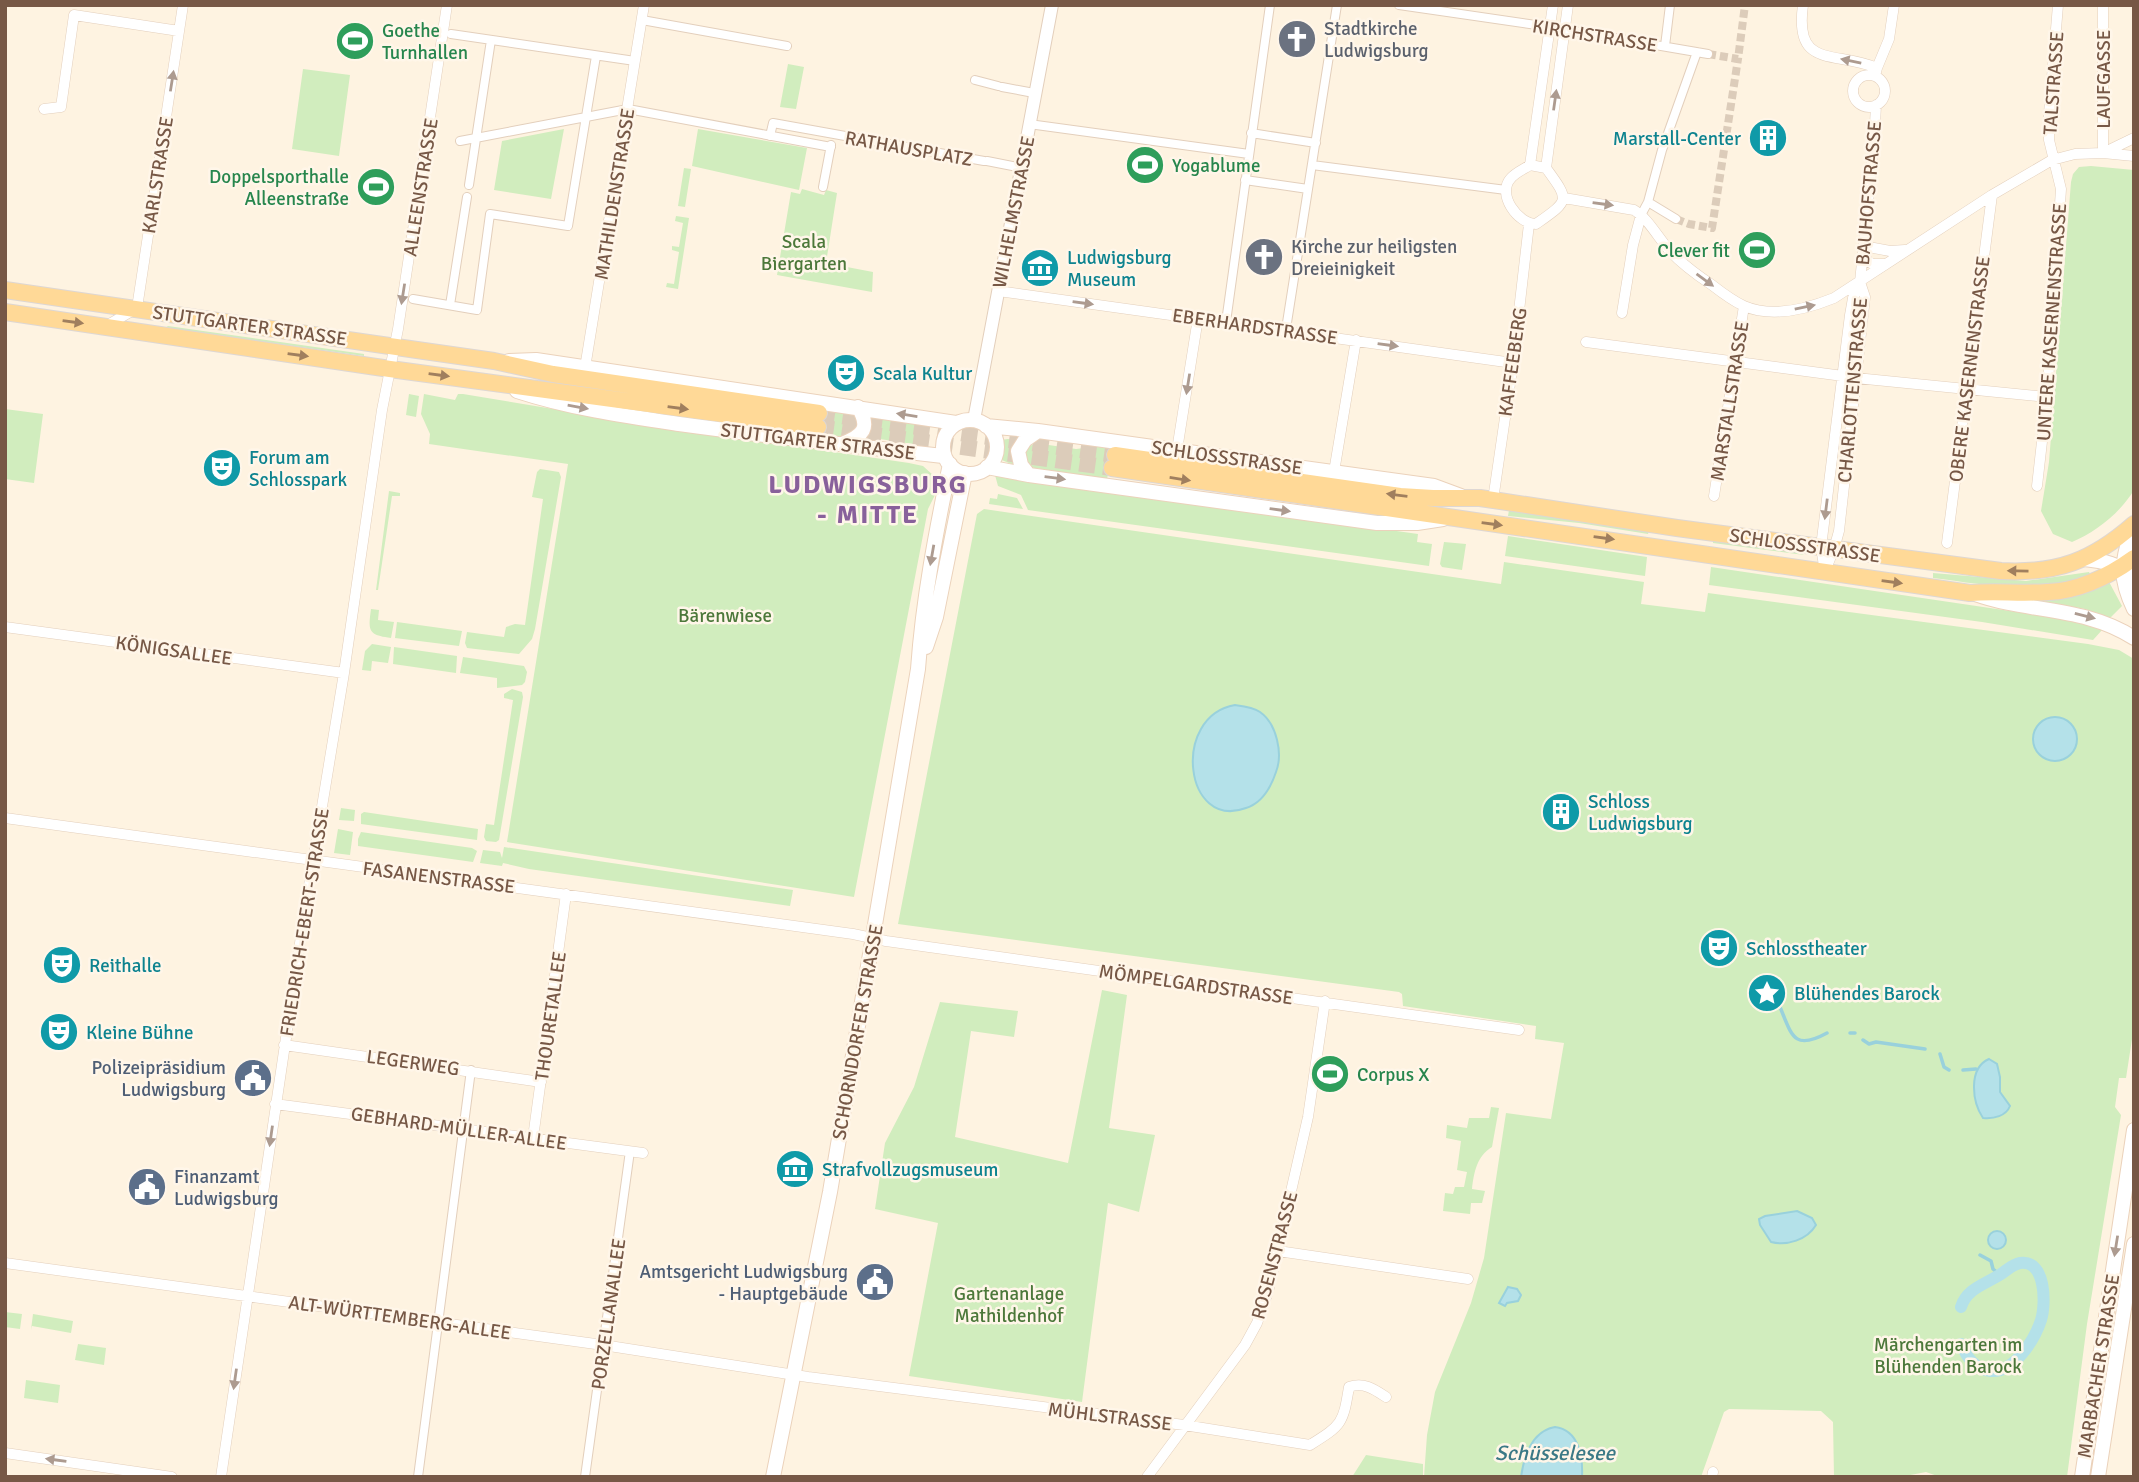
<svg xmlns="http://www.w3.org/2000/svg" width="2139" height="1482" viewBox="0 0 2139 1482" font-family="Signika,sans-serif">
	<rect width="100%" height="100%" fill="#fef3e1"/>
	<!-- green -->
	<path fill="#d1edbe" d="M788,64l16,3 -8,42 -16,-2z
		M303,69l47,6 -11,81 -47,-7z
		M564,129l-13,70 -57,-9 8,-49z
		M698,129l109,19 -8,42 -107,-24z
		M2091,166l43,4v320c-14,23 -38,42 -62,52l-19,-8 -12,-23 8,-49 22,-280 2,-8 6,-7z
		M684,168l7,1 -6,38 -7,-1z
		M802,189l22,6 2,-5 11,3 -11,70 47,9 -1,20 -95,-17 14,-83 9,2z
		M676,216l13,2 -11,71 -12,-2 1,-4 7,1 5,-32 -7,-2v-4l7,1 4,-24 -8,-2z
		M168,326l196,28v2l-199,-28z
		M409,394l10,2 -3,21 -10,-2z
		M424,394l31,6 3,-6h5l193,32 253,37 14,3 11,10 2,17 -8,16 -74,388 -347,-55 61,-378 -139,-20 1,-10 -9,-20z
		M821,408l34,6 3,6 -2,11 -14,6h-25z
		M5,409l38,5 -9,69 -29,-4z
		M870,414l53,12 -3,19 -54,-8 5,-9z
		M1008,439l11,2 -3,25 -19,-8 4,-18z
		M1035,443l41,6 25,-3 11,2 -5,32 -78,-13 -6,-11 1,-6z
		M540,469l19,3 2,5 -26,152 -3,10 -13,15 -52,-6 -2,-5 2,-11 37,5 2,-10 9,-3 10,1 18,-126 -11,-2 5,-25z
		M995,475l423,59 -1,8 15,2 -3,22 -401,-56 -7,-15 -23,-9z
		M389,491l11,2v3h-8l-14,94h-2z
		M998,494l19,4 6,11 -34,-5 1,-6 7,1z
		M984,509l517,75 3,-22 140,20 -3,22 64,8 3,-19 380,51 31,6 15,9v367l-8,52h-7l-4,29 6,8 -34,209 -20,153h-127l-14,-5 -26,5h-66l-1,-55 -12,-11 -92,-2 -5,3 -23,65h-277l3,-42 8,-43 36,-89 13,-45 22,-145 45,6 13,-76 -29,-4 1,-13 -133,-20 -1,-12 -3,-2 -501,-68 79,-410z
		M1509,510l140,20 -1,4 -69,-11 -71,-7z
		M1508,536l139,21 -2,19 -140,-20z
		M1713,540l87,13 4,2 -91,-12z
		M1444,542l22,2 -4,26 -20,-3 -2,-3z
		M1711,567l367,54 25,8 -10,11 -111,-18 -273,-37z
		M2089,572l1,2c-47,23 -108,10 -157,4v-5l93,8z
		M2108,580l14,26 -12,12 -25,-9 -50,-9z
		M371,609l8,1 -1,10 16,2 -3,16c-23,-3 -23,-7 -20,-29z
		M397,622l65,9 -3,15 -64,-8z
		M372,644l19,3 -3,16 -16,-2 -1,10 -9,-1 3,-19z
		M394,647l63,9 -1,17 -63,-9z
		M463,657l61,9 3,6 -2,10 -3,3 -25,3v-10l-37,-5z
		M512,689l10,3 1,5 -24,143 -3,2 -10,-1 -2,-4 2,-13 8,1 19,-125 -9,-2v-4z
		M341,808l14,2 -1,11 -15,-1z
		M364,812l114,17 -1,11 -116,-16v-10z
		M338,829l15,3 -3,23 -16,-2z
		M361,832l111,16 5,3 -4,11 -115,-16v-7z
		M504,847l289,43 -3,16 -261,-37 -26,-6 -1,3 -22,-3 3,-13 17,2 2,6z
		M1102,990l25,5 -18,133 46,7 -16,77 -31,-9 -26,199 -173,-26 29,-153 -63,-14 10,-66 29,-56 26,-85 78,9 -4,26 -43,-6 -16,106 113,26z
		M1491,1107l8,1 -7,39c-15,9 -18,25 -20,42l13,2 -3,12h-11l-1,11 -27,-3 2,-18 8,1 2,-7h9l3,-15 -10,-2 4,-29 -15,-3 1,-13 20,3 2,-10h20z
		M5,1312l17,2 -2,15 -15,-2z
		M33,1314l40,7 -2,12 -39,-7 -1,4z
		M78,1344l28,4 -2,17 -29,-5z
		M26,1380l34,5 -2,18 -34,-5z
		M1366,1455l57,9v13h-71z"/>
	<!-- water -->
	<path fill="#b4e1e9" stroke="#99d1dc" stroke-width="2" d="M1235,705c8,1 18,2 25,7 17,12 23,42 16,60 -5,15 -14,31 -30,36 -62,23 -75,-92 -11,-103z
		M2033 739a22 22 0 1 1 44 0a22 22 0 1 1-44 0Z
		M1989,1059l8,5 3,13v15l10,14c-4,10 -16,13 -27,12 -11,-16 -15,-50 6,-59z
		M1797,1211l15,7 4,7c-9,15 -29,21 -45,17l-11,-17 -1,-6 6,-3z
		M1988 1240a9 9 0 1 1 18 0a9 9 0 1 1-18 0Z
		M1508,1287l9,2 4,6 -3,6 -11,2 -2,3 -6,-3z
		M1555,1427c24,3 28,30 27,50h-61c3,-21 11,-46 34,-50z"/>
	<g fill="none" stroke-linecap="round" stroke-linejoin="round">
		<!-- stream -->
		<path stroke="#99d1dc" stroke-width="3.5" d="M1780,1007c12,29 14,44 47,26
			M1850,1033h5
			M1863,1040l6,4 7,-2 49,7
			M1940,1054l4,13 5,3
			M1963,1070l13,-1
			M1980,1255l11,6 2,8 7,6"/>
		<!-- canal -->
		<path stroke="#b4e1e9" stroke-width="12" d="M1961,1344c6,14 14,25 30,27 23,2 44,-32 50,-51 5,-16 5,-61 -21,-57 -7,1 -13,7 -19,11 -15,10 -34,14 -40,33"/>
		<!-- pedestrian-tunnel -->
		<path stroke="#dcccba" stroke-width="8" stroke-dasharray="8 4" stroke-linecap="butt" d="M1708,54l30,5 7,-54
			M1676,219l13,5 23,4 26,-169"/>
		<!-- primary-tunnel -->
		<path stroke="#dcccba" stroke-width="16" stroke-dasharray="16 8" stroke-linecap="butt" d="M819,413l296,42
			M818,427l294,41"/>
		<!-- pedestrian casing -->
		<g stroke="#e3cfbc" stroke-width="10">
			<path id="pedestrian" d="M1399,5l151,22 158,27
				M642,20l145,26
				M451,34l184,27
				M1665,46l5,-41
				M975,80l23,6
				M1002,87l32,6
				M1029,124l220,30
				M1251,133l65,10
				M770,136l3,-13 211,38
				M460,141l168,-32 203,38
				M987,161l35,7
				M1312,165l194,25
				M1245,180l63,9
				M469,185l22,-145
				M823,187l8,-42
				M1648,202l28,17
				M1641,215l7,-13 14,-52 35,-98
				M413,299l64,11 13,-96 78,12 28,-170
				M450,305l17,-108
				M1226,322l44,-317
				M1286,329l51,-324
				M418,1477l53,-407
				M585,1477l45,-326"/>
		</g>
		<!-- minor casing -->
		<g stroke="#e3cfbc" stroke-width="11">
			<path id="minor" d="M1803,5c-9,65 32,45 74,63l-2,8
				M2103,5v148
				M1877,68l12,-29 5,-34
				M1853 91a16 16 0 1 1 32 0a16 16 0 1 1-32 0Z
				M44,109l17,-2 13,-92 105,16
				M2103,153l31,-15
				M1530,165l16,3c24,33 24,32 -10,56 -18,0 -40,-30 -25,-46 4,-5 13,-9 19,-13z
				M1530,165l23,-160
				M1546,168l22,-163
				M1564,198l70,12c15,9 24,28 36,41 12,13 27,24 42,34 9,7 21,16 32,21 28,12 63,3 90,-8l158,-103 60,-35 23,-6 28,-1 31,3
				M1884,264h-11l-6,-3 -4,-15 27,5 15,-1
				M998,291l515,72
				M1622,313l11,-68 8,-30
				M106,326l31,-18 46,-303
				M1586,342l257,34
				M585,368l59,-363
				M1856,378l191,19
				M1177,450l21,-132
				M1334,472l22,-132
				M2037,486l10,-89 14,-208 -12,-49v-26l9,-109
				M1714,496l30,-190
				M1493,500l20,-137 16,-139
				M1947,543l45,-348
				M1825,571l9,-22 5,-18 26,-234 -5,-15
				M1825,572l-4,-25 29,-232 3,-17 7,-16 14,-139 2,-38
				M5,627l339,46
				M5,818l848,116 33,7 633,89
				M284,1045l257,37
				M275,1104l368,49
				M533,1138l33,-244
				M1278,1251l190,28
				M5,1263l598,82 205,32 376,48 126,20c32,-20 33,-21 39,-58 15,-5 25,2 37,10
				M5,1453l167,24
				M221,1477l83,-561 40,-243 38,-263 16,-81 49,-324
				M1147,1477l98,-132 12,-22 11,-31 40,-175 17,-116
				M1712,1477l1,-5"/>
		</g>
		<!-- tertiary casing -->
		<g stroke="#e3cfbc" stroke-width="14">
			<path id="tertiary" d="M974,420l78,-415"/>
		</g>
		<!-- secondary casing -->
		<g stroke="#ebd2bb" stroke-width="16">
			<path id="secondary" d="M509,361l27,-1 420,63
				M517,391c52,17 108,25 162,33 88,12 176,22 264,32
				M943 447a27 27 0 1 1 54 0a27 27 0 1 1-54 0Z
				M986,426l52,5 396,55 27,10
				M842,444c21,-8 29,-16 16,-37
				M987,467l42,8 348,48h40l26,-4
				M1029,475l-8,-10 -3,-14 7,-11 13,-9
				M2133,525c-10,37 -16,48 1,84
				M2084,559c20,2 35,5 50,18
				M1975,594c53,19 110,12 159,44
				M926,647l10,-30 29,-144
				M773,1477l57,-285 88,-523c5,-70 18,-137 32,-205
				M2082,1477l52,-347
				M2098,1477l36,-233"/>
		</g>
		<!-- primary casing -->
		<g stroke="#ded7d3" stroke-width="18">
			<path id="primary" d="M5,290l412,60 77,11 59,13 266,39
				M5,312l385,57 428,58
				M1115,455l285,41 33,2h47l197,30 324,43c56,3 91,-10 133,-47
				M1112,468l858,125c26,-2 52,1 78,-1 31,-1 61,-16 86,-34"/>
		</g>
		<!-- pedestrian -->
		<use href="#pedestrian" stroke="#fff" stroke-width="8"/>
		<!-- minor -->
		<use href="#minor" stroke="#fff" stroke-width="10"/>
		<!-- tertiary -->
		<use href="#tertiary" stroke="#fff" stroke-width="12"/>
		<!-- secondary -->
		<use href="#secondary" stroke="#fff" stroke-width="14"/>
		<!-- primary -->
		<use href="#primary" stroke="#ffd997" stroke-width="16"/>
	</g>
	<!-- one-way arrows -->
	<defs><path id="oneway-solid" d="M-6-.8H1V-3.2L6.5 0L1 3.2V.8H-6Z" transform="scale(1.75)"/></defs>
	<g fill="#ad9b90">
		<use href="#oneway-solid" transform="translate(1851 61) rotate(-168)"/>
		<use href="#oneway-solid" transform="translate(172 81) rotate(-81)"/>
		<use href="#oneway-solid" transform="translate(1555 100) rotate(-82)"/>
		<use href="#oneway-solid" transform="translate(1603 204) rotate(8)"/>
		<use href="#oneway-solid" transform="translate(1705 280) rotate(36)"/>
		<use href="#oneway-solid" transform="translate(403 294) rotate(99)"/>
		<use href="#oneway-solid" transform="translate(1083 303) rotate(8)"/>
		<use href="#oneway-solid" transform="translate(1805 307) rotate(-12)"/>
		<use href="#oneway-solid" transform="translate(1388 345) rotate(8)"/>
		<use href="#oneway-solid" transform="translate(1188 384) rotate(99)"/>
		<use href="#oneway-solid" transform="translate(578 407) rotate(10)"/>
		<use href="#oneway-solid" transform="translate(907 415) rotate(-171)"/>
		<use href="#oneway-solid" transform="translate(1055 478) rotate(7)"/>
		<use href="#oneway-solid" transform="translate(1826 509) rotate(97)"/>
		<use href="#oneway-solid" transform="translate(1280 510) rotate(8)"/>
		<use href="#oneway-solid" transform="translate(932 555) rotate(100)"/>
		<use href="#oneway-solid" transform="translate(2085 616) rotate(14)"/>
		<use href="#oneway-solid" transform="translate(271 1136) rotate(98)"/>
		<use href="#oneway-solid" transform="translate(2116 1246) rotate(99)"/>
		<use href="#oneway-solid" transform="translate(235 1379) rotate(98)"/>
		<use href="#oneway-solid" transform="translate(56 1460) rotate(-172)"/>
	</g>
	<g fill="#a07f5e">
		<use href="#oneway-solid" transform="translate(73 322) rotate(8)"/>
		<use href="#oneway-solid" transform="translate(298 355) rotate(8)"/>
		<use href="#oneway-solid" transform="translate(439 375) rotate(8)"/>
		<use href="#oneway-solid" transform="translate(678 408) rotate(8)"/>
		<use href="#oneway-solid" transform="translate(1180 479) rotate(9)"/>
		<use href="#oneway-solid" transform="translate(1397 495) rotate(-173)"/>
		<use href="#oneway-solid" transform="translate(1492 524) rotate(8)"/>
		<use href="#oneway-solid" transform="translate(1604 538) rotate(8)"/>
		<use href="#oneway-solid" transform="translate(2018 571) rotate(-179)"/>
		<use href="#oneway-solid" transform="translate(1892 582) rotate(8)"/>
	</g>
	<!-- icons -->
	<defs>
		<g id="church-disc" transform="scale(2.0125)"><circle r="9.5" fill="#6b7280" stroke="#fff6e9"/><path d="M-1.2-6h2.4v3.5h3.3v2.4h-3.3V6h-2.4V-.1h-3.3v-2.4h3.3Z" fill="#fff"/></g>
		<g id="stadium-disc" transform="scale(2.0125)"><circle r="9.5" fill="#2e9e5b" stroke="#fff6e9"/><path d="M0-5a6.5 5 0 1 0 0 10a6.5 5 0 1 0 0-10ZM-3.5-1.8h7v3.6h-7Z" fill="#fff"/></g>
		<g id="building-disc" transform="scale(2.0125)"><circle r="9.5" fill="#0f9aa8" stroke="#fff6e9"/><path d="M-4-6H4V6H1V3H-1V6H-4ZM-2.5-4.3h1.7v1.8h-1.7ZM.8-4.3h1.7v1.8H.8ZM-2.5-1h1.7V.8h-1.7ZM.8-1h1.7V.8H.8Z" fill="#fff"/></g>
		<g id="museum-disc" transform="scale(2.0125)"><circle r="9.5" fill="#0f9aa8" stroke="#fff6e9"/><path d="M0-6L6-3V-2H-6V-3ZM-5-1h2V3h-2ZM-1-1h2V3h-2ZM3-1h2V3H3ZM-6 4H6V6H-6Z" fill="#fff"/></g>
		<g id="theatre-disc" transform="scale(2.0125)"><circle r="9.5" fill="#0f9aa8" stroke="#fff6e9"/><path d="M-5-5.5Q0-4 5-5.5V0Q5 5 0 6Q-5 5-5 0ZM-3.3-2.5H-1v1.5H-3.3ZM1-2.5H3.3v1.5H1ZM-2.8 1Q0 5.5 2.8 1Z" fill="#fff"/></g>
		<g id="sight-disc" transform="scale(2.0125)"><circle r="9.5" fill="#0f9aa8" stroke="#fff6e9"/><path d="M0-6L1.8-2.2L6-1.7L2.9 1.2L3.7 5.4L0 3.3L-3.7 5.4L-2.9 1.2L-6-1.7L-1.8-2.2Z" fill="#fff"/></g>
		<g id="civic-disc" transform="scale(2.0125)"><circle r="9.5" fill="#5c6f8a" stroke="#fff6e9"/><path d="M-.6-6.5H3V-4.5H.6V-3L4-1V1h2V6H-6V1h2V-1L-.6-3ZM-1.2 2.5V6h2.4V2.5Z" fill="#fff"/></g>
	</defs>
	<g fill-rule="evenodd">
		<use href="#church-disc" x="1297" y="39"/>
		<use href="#stadium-disc" x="355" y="41"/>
		<use href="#building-disc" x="1768" y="138"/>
		<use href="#stadium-disc" x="1145" y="165"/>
		<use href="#stadium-disc" x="376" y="187"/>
		<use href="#stadium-disc" x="1757" y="250"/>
		<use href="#church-disc" x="1264" y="257"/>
		<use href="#museum-disc" x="1040" y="268"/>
		<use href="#theatre-disc" x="846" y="373"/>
		<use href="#theatre-disc" x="222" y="468"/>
		<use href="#building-disc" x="1561" y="812"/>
		<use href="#theatre-disc" x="1719" y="948"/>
		<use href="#theatre-disc" x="62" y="965"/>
		<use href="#sight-disc" x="1767" y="993"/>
		<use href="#theatre-disc" x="59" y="1032"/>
		<use href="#stadium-disc" x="1330" y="1074"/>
		<use href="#civic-disc" x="253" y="1078"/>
		<use href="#museum-disc" x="795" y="1169"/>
		<use href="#civic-disc" x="147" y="1187"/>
		<use href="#civic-disc" x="875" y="1282"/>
	</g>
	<g text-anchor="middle" stroke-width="5" stroke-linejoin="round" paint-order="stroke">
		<!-- worship labels -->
		<g font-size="19" fill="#5b616d" stroke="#fff6e9" text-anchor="start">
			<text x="1324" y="35">Stadtkirche<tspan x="1324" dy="22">Ludwigsburg</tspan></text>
			<text x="1291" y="253">Kirche zur heiligsten<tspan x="1291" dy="22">Dreieinigkeit</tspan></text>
		</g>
		<!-- leisure labels -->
		<g font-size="19" fill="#27864d" stroke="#fff6e9" text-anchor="start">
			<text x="382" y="37">Goethe<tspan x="382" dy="22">Turnhallen</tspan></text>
			<text x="1172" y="172">Yogablume</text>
			<text x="349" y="183" text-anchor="end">Doppelsporthalle<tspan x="349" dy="22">Alleenstraße</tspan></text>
			<text x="1730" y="257" text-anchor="end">Clever fit</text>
			<text x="1357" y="1081">Corpus X</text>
		</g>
		<!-- street labels -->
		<g font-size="19" fill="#775846" stroke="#fff6e9">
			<text transform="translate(1595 35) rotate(9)" y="7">KIRCHSTRASSE</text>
			<text transform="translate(2103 79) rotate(-90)" y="7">LAUFGASSE</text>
			<text transform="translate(2053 83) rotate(-86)" y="7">TALSTRASSE</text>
			<text transform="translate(909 148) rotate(10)" y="7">RATHAUSPLATZ</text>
			<text transform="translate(157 175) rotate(-81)" y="7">KARLSTRASSE</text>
			<text transform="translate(420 187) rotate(-81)" y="7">ALLEENSTRASSE</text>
			<text transform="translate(1868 193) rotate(-85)" y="7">BAUHOFSTRASSE</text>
			<text transform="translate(614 194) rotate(-81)" y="7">MATHILDENSTRASSE</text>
			<text transform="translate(1013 212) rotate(-79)" y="7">WILHELMSTRASSE</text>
			<text transform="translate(2051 322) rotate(-86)" y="7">UNTERE KASERNENSTRASSE</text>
			<text transform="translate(250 325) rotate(8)" y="7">STUTTGARTER STRASSE</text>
			<text transform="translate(1255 326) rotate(8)" y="7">EBERHARDSTRASSE</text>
			<text transform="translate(1512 362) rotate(-82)" y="7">KAFFEEBERG</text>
			<text transform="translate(1969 369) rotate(-83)" y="7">OBERE KASERNENSTRASSE</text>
			<text transform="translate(1852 390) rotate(-85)" y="7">CHARLOTTENSTRASSE</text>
			<text transform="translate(1729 401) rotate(-81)" y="7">MARSTALLSTRASSE</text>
			<text transform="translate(818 441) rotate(7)" y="7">STUTTGARTER STRASSE</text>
			<text transform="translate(1227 457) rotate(8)" y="7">SCHLOSSSTRASSE</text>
			<text transform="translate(1805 545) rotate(8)" y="7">SCHLOSSSTRASSE</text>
			<text transform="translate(174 650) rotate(8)" y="7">KÖNIGSALLEE</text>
			<text transform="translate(439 877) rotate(7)" y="7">FASANENSTRASSE</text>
			<text transform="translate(304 922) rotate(-81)" y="7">FRIEDRICH-EBERT-STRASSE</text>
			<text transform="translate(1196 984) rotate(8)" y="7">MÖMPELGARDSTRASSE</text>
			<text transform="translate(550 1016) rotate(-82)" y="7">THOURETALLEE</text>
			<text transform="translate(857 1032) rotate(-80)" y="7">SCHORNDORFER STRASSE</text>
			<text transform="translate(413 1062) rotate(8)" y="7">LEGERWEG</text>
			<text transform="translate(459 1128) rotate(8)" y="7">GEBHARD-MÜLLER-ALLEE</text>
			<text transform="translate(1274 1255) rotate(-75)" y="7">ROSENSTRASSE</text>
			<text transform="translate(608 1314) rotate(-82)" y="7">PORZELLANALLEE</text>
			<text transform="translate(400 1317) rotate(8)" y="7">ALT-WÜRTTEMBERG-ALLEE</text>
			<text transform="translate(2098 1366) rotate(-81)" y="7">MARBACHER STRASSE</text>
			<text transform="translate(1110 1416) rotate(7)" y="7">MÜHLSTRASSE</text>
		</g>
		<!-- culture labels -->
		<g font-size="19" fill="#0d838f" stroke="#fff6e9" text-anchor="start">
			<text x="1741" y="145" text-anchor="end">Marstall-Center</text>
			<text x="1067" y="264">Ludwigsburg<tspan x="1067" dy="22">Museum</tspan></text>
			<text x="873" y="380">Scala Kultur</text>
			<text x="249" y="464">Forum am<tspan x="249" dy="22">Schlosspark</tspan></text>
			<text x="1588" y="808">Schloss<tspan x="1588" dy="22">Ludwigsburg</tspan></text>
			<text x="1746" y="955">Schlosstheater</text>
			<text x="89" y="972">Reithalle</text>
			<text x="1794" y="1000">Blühendes Barock</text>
			<text x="86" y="1039">Kleine Bühne</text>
			<text x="822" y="1176">Strafvollzugsmuseum</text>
		</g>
		<!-- park labels -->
		<g font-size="19" fill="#4c783a" stroke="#fff6e9">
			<text x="804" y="248">Scala<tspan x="804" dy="22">Biergarten</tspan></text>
			<text x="725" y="622">Bärenwiese</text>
			<text x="1009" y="1300">Gartenanlage<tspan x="1009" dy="22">Mathildenhof</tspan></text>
			<text x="1948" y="1351">Märchengarten im<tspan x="1948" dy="22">Blühenden Barock</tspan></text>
		</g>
		<!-- service labels -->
		<g font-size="19" fill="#4e5e75" stroke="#fff6e9" text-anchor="end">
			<text x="226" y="1074">Polizeipräsidium<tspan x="226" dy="22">Ludwigsburg</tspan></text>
			<text x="174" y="1183" text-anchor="start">Finanzamt<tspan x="174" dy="22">Ludwigsburg</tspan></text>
			<text x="848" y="1278">Amtsgericht Ludwigsburg<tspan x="848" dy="22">- Hauptgebäude</tspan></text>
		</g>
		<!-- water labels -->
		<g font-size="21" font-style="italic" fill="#3b7986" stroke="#fff6e9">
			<text x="1555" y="1460">Schüsselesee</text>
		</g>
		<!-- district labels -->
		<g font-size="26" font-weight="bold" letter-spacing="2" fill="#88609b" stroke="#fff6e9">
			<text x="868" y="493">LUDWIGSBURG<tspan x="868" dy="30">- MITTE</tspan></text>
		</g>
	</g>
	<!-- border -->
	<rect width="2139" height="1482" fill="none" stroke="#775846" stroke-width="14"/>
</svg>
